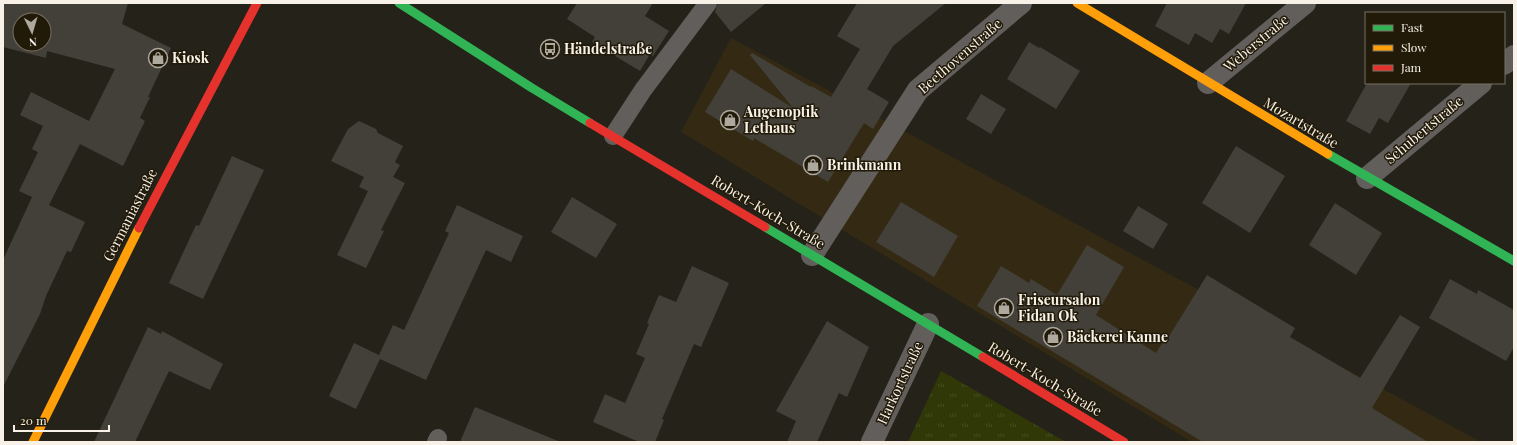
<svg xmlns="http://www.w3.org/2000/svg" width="1517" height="445" viewBox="0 0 1517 445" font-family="'Playfair Display',serif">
	<defs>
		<pattern id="park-tufts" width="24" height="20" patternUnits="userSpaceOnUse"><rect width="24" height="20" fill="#313808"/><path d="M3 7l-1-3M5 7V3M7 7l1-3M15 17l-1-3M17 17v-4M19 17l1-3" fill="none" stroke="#454c20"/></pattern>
	</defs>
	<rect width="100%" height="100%" fill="#252219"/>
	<!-- built -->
	<path fill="#342a14" d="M731,38l750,404h-289l-511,-310z"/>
	<!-- park -->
	<path fill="url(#park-tufts)" d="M941,371l125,71h-158z"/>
	<!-- building -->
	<path fill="#434039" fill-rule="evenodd" d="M3,3h125l-6,21 49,24 -23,49h2l-10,21 5,3 -22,45 -43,-22 -31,61 -30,-14 19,-39 -6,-3 11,-23 -23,-11 11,-23 58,29 26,-52 -68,-18 -1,7 -43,-11zM20,20h24v24h-24z
		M577,3h76l-8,13 24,15 -16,25 -3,-2 -10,17 -48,-29 3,-5 -28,-18z
		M718,3h48l-35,29 -16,-20z
		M857,3h89l-53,43 -26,43 22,13 -16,27 -9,-6 -36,59 -74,-44 -1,3 -48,-29 26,-43 62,39 -43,-53 2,-2 59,34v-1l20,11 29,-48 -23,-13z
		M1167,3h79l-17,31 -9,-5 -8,14 -17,-10 -6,12 -34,-19z
		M1029,42l10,6 1,-1 40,24 -24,38 -49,-30z
		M1367,83h44l-23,40 -9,-5 -9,16 -24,-13z
		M981,94l25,15 -15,25 -25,-15z
		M359,121l17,8 2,4 25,13 -8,16 5,3 -7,12 12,6 -24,47 3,1 -18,37 -29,-13 31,-64 -9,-4 5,-10 -33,-16 17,-32z
		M1236,146l49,30 -35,57 -48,-30z
		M232,156l32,14 -61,129 -34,-16 27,-58 3,1z
		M32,197l53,25 -14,30 -4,-1 -21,45 -6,18 -37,73v-127z
		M572,197l45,27 -21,34 -45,-26z
		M901,202l57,34 -24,41 -58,-35z
		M1335,203l47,30 -26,42 -47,-30z
		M457,205l66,31 -12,26 -25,-12 -60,130 -46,-21 -24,50 -27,-13 25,-53 25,12 14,-30 11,5 45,-97 -4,-2z
		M1138,206l30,18 -15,25 -30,-18z
		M1087,245l37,22 -28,48 60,38 10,-16 2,1 39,-63 88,53 -5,9 70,41 40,-63 20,12 -48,81 56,34h-225l-226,-136 24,-40 28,17 2,-4 26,16z
		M692,266l37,17 -28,64 -7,-3 -32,75 2,1 -9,22h-16l-46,-20 12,-28 20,9 20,-45 -9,-4 13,-30 -2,-1 12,-28 17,7z
		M1450,279l27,15 1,-4 36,20v37l-8,14 -77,-43z
		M827,321l42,26 -22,50 -8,-4 -22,49h-30l9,-21 -20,-10z
		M148,327l13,7 1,-3 61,33 -13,26 -41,-19 -34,71h-41z
		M475,407l83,34v1h-98z"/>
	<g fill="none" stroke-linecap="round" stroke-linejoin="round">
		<!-- lane -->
		<path stroke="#625e5c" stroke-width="18" d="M613,136l30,-46 65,-87
			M436,442l2,-4"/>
		<!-- street -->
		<path stroke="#625e5c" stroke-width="22" d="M1504,64l10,-8
			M1208,83l97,-80
			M1367,178l114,-95
			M812,255l106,-165 103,-87
			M872,442l56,-118"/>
		<!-- fast -->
		<path stroke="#30b455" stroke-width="9" d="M399,3l133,85 58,35
			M1328,154l186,107
			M765,227l218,130"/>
		<!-- slow -->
		<path stroke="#ff9f0a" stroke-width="9" d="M1077,3l251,151
			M33,442l106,-214"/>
		<!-- jam -->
		<path stroke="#e5322d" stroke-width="9" d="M590,123l175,104
			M139,228l118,-225
			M983,357l141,85"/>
	</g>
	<!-- icons -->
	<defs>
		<g id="bus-ring" transform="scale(1)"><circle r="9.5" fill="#221a09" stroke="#aea99f" stroke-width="1.5"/><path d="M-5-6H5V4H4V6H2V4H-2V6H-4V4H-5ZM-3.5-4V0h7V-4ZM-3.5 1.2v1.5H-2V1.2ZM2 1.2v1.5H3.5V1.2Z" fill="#aea99f"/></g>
		<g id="shop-ring" transform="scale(1)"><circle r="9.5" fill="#221a09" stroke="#aea99f" stroke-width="1.5"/><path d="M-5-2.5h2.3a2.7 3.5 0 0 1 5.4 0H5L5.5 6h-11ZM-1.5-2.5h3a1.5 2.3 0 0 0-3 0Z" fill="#aea99f"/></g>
	</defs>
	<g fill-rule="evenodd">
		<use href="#bus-ring" x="550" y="49"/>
		<use href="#shop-ring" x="158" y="58"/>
		<use href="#shop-ring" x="730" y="120"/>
		<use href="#shop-ring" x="813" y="165"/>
		<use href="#shop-ring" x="1004" y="308"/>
		<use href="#shop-ring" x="1053" y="337"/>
	</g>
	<g text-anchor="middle" stroke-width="3" stroke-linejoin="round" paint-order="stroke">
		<!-- street labels -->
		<g font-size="14" fill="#f7f1e7" stroke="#221a09">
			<text transform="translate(1256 43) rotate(-40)" y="5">Weberstraße</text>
			<text transform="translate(960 56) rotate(-41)" y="5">Beethovenstraße</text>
			<text transform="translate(1301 123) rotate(31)" y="5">Mozartstraße</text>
			<text transform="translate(1424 130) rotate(-40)" y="5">Schubertstraße</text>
			<text transform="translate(768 212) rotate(31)" y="5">Robert-Koch-Straße</text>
			<text transform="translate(130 215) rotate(-63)" y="5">Germaniastraße</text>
			<text transform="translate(1045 379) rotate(31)" y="5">Robert-Koch-Straße</text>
			<text transform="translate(900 383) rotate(-65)" y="5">Harkortstraße</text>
		</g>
		<!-- poi labels -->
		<g font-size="14" font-weight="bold" fill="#f7f1e7" stroke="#221a09" text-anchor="start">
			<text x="564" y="54">Händelstraße</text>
			<text x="172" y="63">Kiosk</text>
			<text x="744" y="117">Augenoptik<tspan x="744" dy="16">Lethaus</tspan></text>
			<text x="827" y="170">Brinkmann</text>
			<text x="1018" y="305">Friseursalon<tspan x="1018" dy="16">Fidan Ok</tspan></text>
			<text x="1067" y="342">Bäckerei Kanne</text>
		</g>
	</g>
	<!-- border -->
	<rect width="1517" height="445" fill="none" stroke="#f7f1e7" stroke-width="8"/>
	<!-- legend -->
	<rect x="1365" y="12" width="140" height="72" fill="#221a09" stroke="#777062"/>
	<rect x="1373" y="25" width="20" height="6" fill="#30b455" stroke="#777062"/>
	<text x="1401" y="32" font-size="12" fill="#f7f1e7">Fast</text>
	<rect x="1373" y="45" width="20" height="6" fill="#ff9f0a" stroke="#777062"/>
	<text x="1401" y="52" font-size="12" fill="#f7f1e7">Slow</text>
	<rect x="1373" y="65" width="20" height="6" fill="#e5322d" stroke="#777062"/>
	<text x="1401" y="72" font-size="12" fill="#f7f1e7">Jam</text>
	<!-- north arrow -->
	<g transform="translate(32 32) rotate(175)"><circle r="19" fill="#221a09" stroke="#777062"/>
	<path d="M0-3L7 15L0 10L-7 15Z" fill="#aea99f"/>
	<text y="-6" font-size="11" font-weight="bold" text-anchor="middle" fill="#f7f1e7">N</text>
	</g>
	<!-- scale -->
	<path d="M14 425v6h95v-6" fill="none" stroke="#f7f1e7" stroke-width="2"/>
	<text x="20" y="425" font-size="12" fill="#f7f1e7" stroke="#221a09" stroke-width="3" paint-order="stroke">20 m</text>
</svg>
